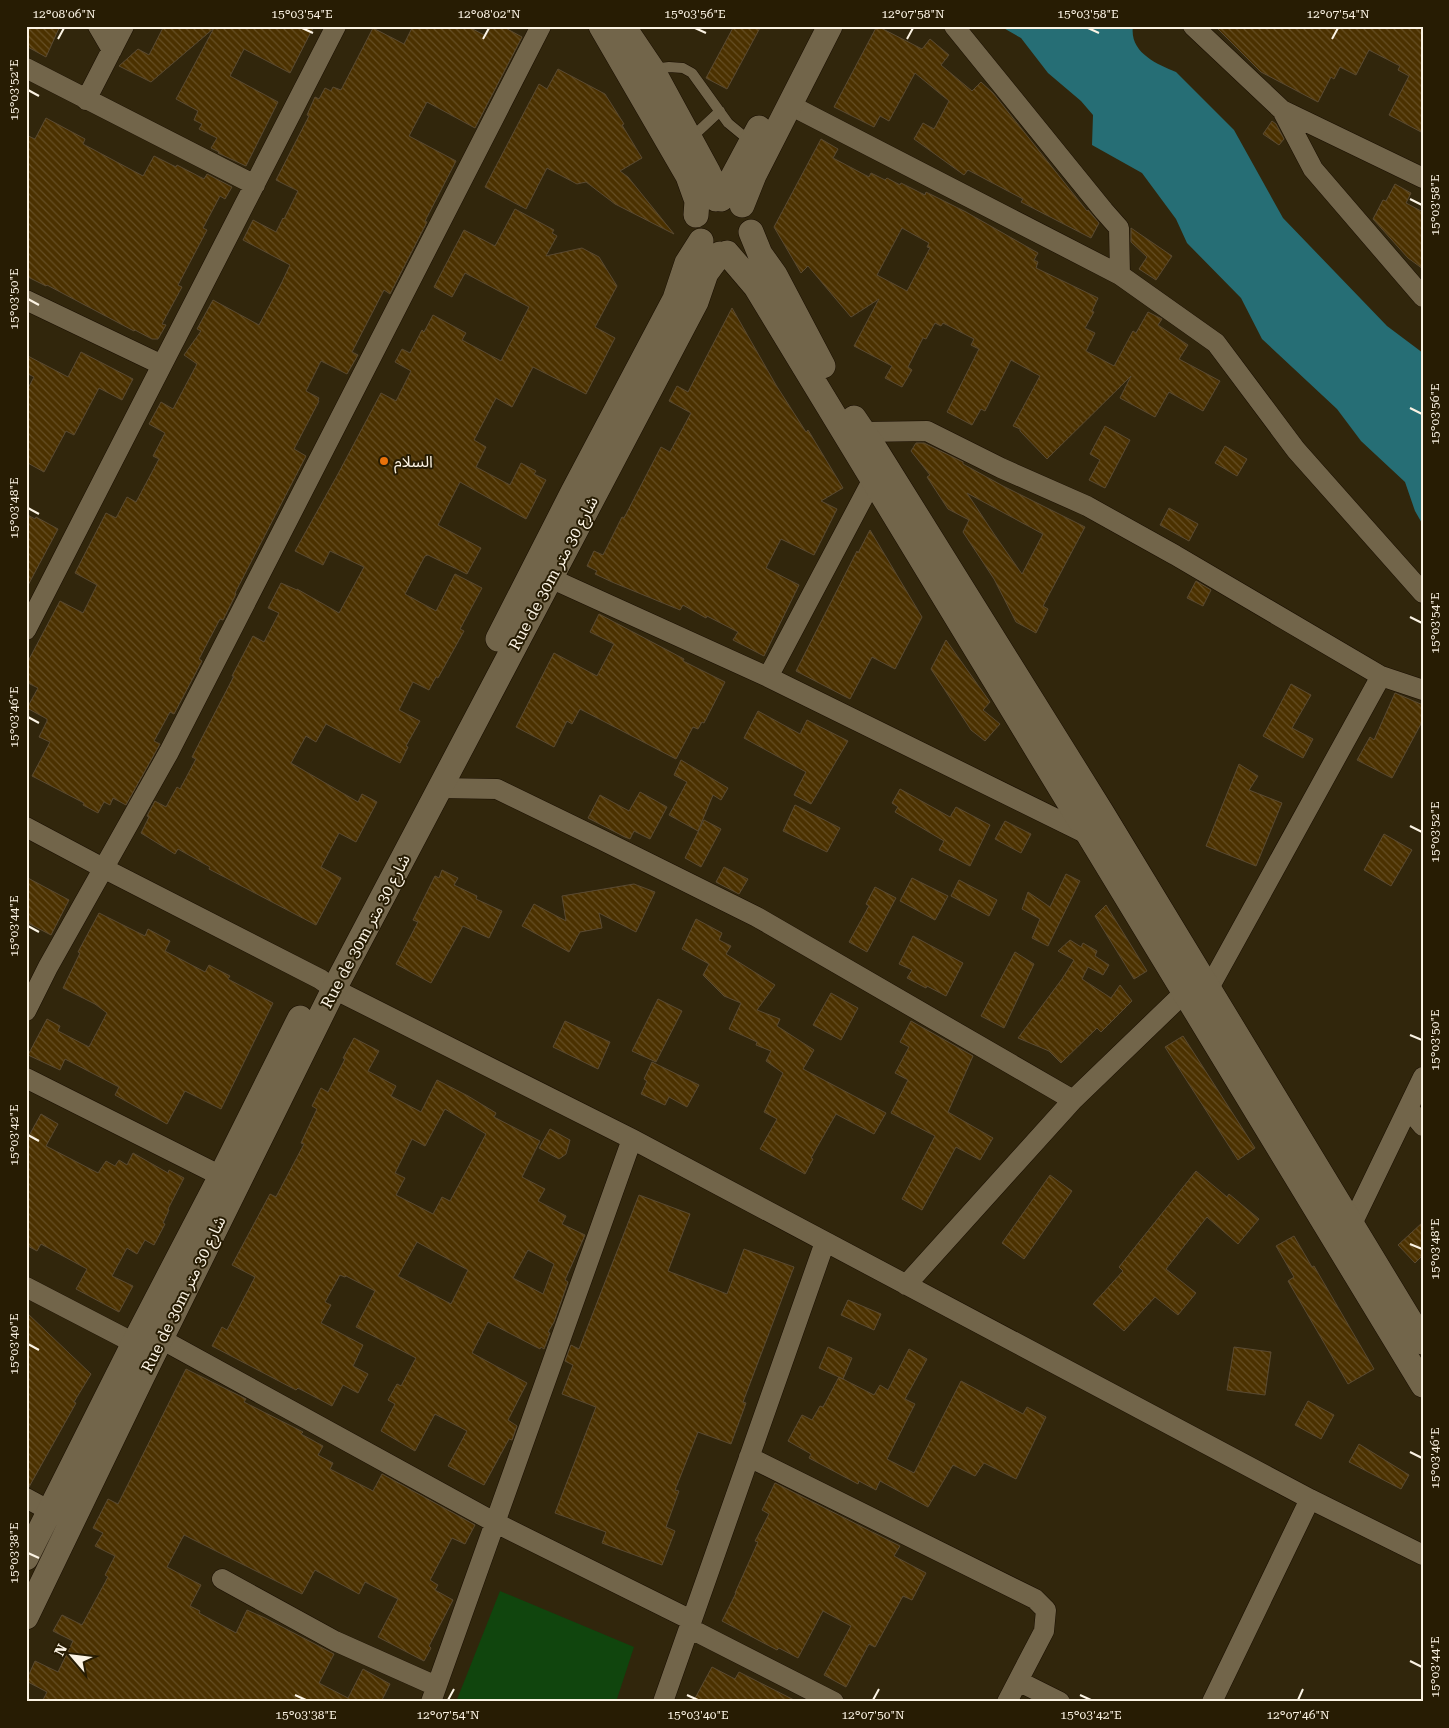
<svg xmlns="http://www.w3.org/2000/svg" width="1449" height="1728" viewBox="0 0 1449 1728" font-family="'Roboto Serif','Noto Sans Arabic',serif">
	<defs>
		<pattern id="building-back-hatch" width="6" height="6" patternUnits="userSpaceOnUse" patternTransform="scale(1.25)"><rect width="6" height="6" fill="#4b3100"/><path d="M-1 5l2 2M0 0l6 6M5-1l2 2" fill="none" stroke="#664f25"/></pattern>
	</defs>
	<rect width="100%" height="100%" fill="#31260c"/>
	<!-- pitch -->
	<path fill="#10450d" d="M500,1591l134,56 -18,55h-160z"/>
	<!-- water -->
	<path fill="#266e75" d="M1000,26h133c-4,26 23,38 43,46l58,58 49,88 104,108 36,27v172l-8,-14 -10,-29 -44,-41 -24,-32 -75,-70 -21,-41 -54,-55 -11,-24 -34,-46 -50,-28 1,-30 -12,-14 -33,-28 -27,-35z"/>
	<!-- building -->
	<path fill="url(#building-back-hatch)" stroke="#5a4a32" fill-rule="evenodd" d="M26,26h34l-14,31 -20,-11z
		M164,26h150l-24,47 -46,-24 -14,27 48,26 -32,64 -28,-13 1,-1 -8,-4 6,-10 -18,-9 3,-5 -8,-4 4,-9 -22,-12 38,-71 -63,54 -32,-16 19,-17 11,6z
		M413,26h54l19,10 5,-10h11l20,11 -47,91 -48,-26 -18,34 47,25 -31,60 2,1 -37,72 -6,-4 -32,62 6,3 -11,19 -26,-13 -15,30 13,7 -1,2 1,1 -25,48 12,7 -71,137 1,1 -13,26 -3,-1 -21,40 3,2 -28,53 -4,-2 -16,29 6,3 -34,61 -13,-7 -3,7 -6,-3 -6,11 -15,-8 1,-2 -52,-27 18,-34 -11,-5 8,-16v-2l-20,-11 11,-20 -12,-6v-17l34,-64 23,12 14,-28 -22,-12 31,-60 10,5 11,-21 9,5 23,-43 -6,-3 12,-23 -16,-9 12,-22 12,7 24,-45 -13,-9 17,-24 -4,-2 16,-29 46,25 22,-41 9,-19 -47,-25 10,-20 23,12 7,-14 1,1 14,-28 -22,-11 33,-64 -2,-1 8,-18 4,2 6,-11 6,3 2,-4 8,3 32,-62 31,16z
		M734,26h27l-34,63 -21,-11z
		M877,26l45,23 8,-10 19,16 -8,10 31,26 9,-9 12,11 94,118 1,-1 11,13 -8,15 -70,-36 2,-3 -55,-29 -4,5 -50,-36 9,-16 11,6 15,-28 -34,-28 -26,48 -9,-5 -6,11 -40,-20z
		M1215,26h208v107l-34,-18 20,-39 -11,-6 2,-4 -31,-16 -13,25 -16,-8 -6,12 -3,-2 -13,25 -57,-30z
		M558,69l47,25 19,30 -2,1 20,33 -22,13 8,6 46,57 -59,-30 -29,-22 -9,2 -30,-16 -21,41 -41,-22 54,-103 8,5z
		M46,118l39,21 -2,5 60,32 11,-20 22,11 1,-2 27,14 3,-5 25,13 -7,12 -5,-3 -17,32 4,2 -29,55 4,2 -20,37 4,1 -8,14h-6l-17,-9 -1,1 -87,-46 -1,1 -20,-10v-141l9,4z
		M1272,121l4,3 8,15 -5,6 -16,-11z
		M821,139l17,10 -5,9 36,19 2,-4 14,7 2,-2 13,7 1,-2 24,12 1,-3 40,20 72,41 -4,7 4,2 -2,6 62,30 -6,13 2,1 -9,16 10,5 -9,18 28,15 19,-35 3,2 12,-21 14,7 -4,6 30,20 -9,14 41,22 -17,30 -34,-19 -14,25 -35,-19 11,-22 -84,83 -27,-28v-2l-7,-3 27,-50 -29,-16 -26,51 -4,-2 -9,16 -25,-13 32,-63 -8,-4 3,-6 -31,-16 -2,3 -6,-3 -9,16 -3,-1 -15,29 4,3 -10,17 -17,-9 7,-12 -38,-20 25,-47 -28,18 -43,-51 -7,7 -27,-46zM902,228l27,15 -2,4 3,1 -23,43 -30,-16z
		M1395,184l16,9 -5,10 17,9v57l-15,-11 -35,-39 10,-19 3,1z
		M515,209l39,21 -2,3 5,3 -11,20 36,-8 17,9 18,29 -22,41 20,11 -29,56 -53,-27 -21,40 -16,-9 -22,42 12,7 -10,20 34,18 11,-22 15,8 -2,3 12,6 -20,39 -66,-37 -22,43 43,23 -14,26 -39,-19 -3,1 -20,38 31,17 19,-37 27,14 -22,41 4,2 -26,47 -2,-1 -7,13 -16,-8 -14,28 21,11 -14,25 2,1 -8,16 -74,-39 -10,18 -10,-6 -15,27 67,39 4,-8 15,8 -21,40 -17,-9 -18,34 20,11 -25,47 -107,-56 1,-2 -32,-18 -3,5 -34,-21 8,-16 -2,-1 8,-15 11,6 11,-20 3,2 16,-30 -4,-2 42,-81h-2l21,-40 11,6 15,-29 -11,-5 13,-25 16,7v-1l42,24 25,-46 -34,-16 -7,14 -28,-14 43,-77 43,-81 15,8 15,-30 -16,-9 7,-13 8,4 12,-23 2,2 9,-17 33,18 -4,7 39,21 28,-54 -64,-34 -13,24 -18,-10 30,-57 31,16z
		M1131,228l41,28 -16,24 -17,-11 8,-12 -16,-15z
		M732,308l44,77 30,47 2,-2 35,58 -22,13 16,8 -23,46 -33,-16 -15,29 33,17 -35,71 -31,-16 5,-8 -31,-16 -1,2 -23,-13 -3,5 -68,-28 -17,-8 2,-3 -10,-5 7,-15 9,4 19,-38 2,1 37,-71 9,5 21,-39 -22,-12 8,-15 11,6z
		M81,352l52,27 -11,21 -23,-12 -25,47 -8,-4 -22,41 -18,-10v-70l8,-15 -8,-4v-18l42,22z
		M1105,426l25,14 -25,48 -16,-8 11,-20 -10,-6z
		M916,443h8l39,19v2l40,22 82,41 -42,79 5,3 -12,24 -20,-11 -22,-43 -31,-47 6,-12 -21,-11 -21,-32 3,-2 -19,-24zM967,493l76,41 -21,40 -28,-40z
		M1225,446l22,13 -10,17 -22,-13z
		M1169,508l29,16 -9,17 -29,-16z
		M26,514l9,5 1,-2 22,12 -32,60z
		M870,530l52,87 -27,52 -23,-12 -22,42 -54,-28 61,-120 1,2z
		M1196,581l15,9 -8,16 -16,-8z
		M599,614l85,45 -1,2 42,21 -21,41 -2,-1 -4,7 -5,-2 -17,32 -96,-50 -8,15 -5,-3 -13,26 -38,-20 38,-74 43,23 17,-32 -24,-12z
		M946,640l44,62 -7,8 17,14 -15,17 -14,-11 -40,-61z
		M1291,684l20,11 -19,33 21,11 -10,19 -40,-22z
		M1395,693l28,12v15l-31,58 -35,-18 13,-23 4,3z
		M758,711l42,23 7,-14 41,21 -37,63 -17,-9 12,-23 -62,-34z
		M681,760l47,28 -7,12 -8,-5 -15,36 -29,-16 18,-33 -13,-7z
		M1239,764l19,12 -9,14 33,13 -26,63 -50,-20z
		M900,789l50,28 6,-10 34,18 -20,41 -31,-16 5,-9 -49,-29 3,-5 -6,-4z
		M640,792l27,15 -17,32 -16,-8 -4,8 -5,-2 -37,-19 12,-23 29,16z
		M795,805l45,23 -13,24 -44,-21z
		M704,820l17,9 -20,38 -16,-9z
		M1005,821l26,13 -10,19 -26,-14z
		M1384,834l28,16 -21,36 -27,-16z
		M724,867l24,12 -9,15 -23,-12z
		M442,870l16,8 -4,7 23,11 -1,3 26,12 -13,27 -26,-12 -32,57 -35,-19 22,-42 -5,-2 22,-44 4,2z
		M1066,874l14,7 -32,65 -16,-8 8,-19 -18,-10 6,-17 22,15z
		M26,877l43,23 -18,35 -25,-13z
		M912,878l36,18 -13,24 -35,-19z
		M959,880l38,20 -8,16 -38,-20z
		M634,884l21,8 -19,40 -37,-19 3,15 -22,4 -11,20 -47,-26 12,-22 32,17 -4,-25z
		M875,887l21,11 -29,54 -18,-10 20,-36 -3,-2z
		M1106,905l41,66 -13,8 -39,-63z
		M99,913l46,23 3,-7 22,12 -5,10 40,21 4,-7 21,11 -2,3 45,24 -52,106 -36,-18 -18,33 -52,-29 4,-8 -54,-28 -5,11 -32,-15 19,-36 13,7 -2,5 31,16 18,-34 -12,-9 -32,-16 17,-35 -2,-1z
		M696,919l26,14 -3,7 12,6 -5,8 49,31 -18,25 23,9 -3,7 37,24 -11,19 83,44 -12,21 -38,-20 -25,44 2,1 -8,15 -45,-25 17,-30 -13,-7 19,-39 -17,-12 5,-10 -15,-6 1,-3 -28,-13 12,-26 -17,-7 -21,-21 6,-11 -27,-15z
		M913,936l50,27 -17,33 -19,-10 -1,2 -19,-10 5,-8 -13,-6z
		M1070,940l11,7 2,-4 14,8 -2,5 14,9 -6,10 -15,-8 -6,12 29,19 9,-13 12,16 -31,31 -4,-4 -36,35 -12,-12 -31,-13 44,-59 12,-19 -16,-9z
		M1015,952l19,12 -30,64 -23,-12z
		M831,993l27,15 -17,32 -28,-15z
		M658,999l24,12 -26,51 -24,-11z
		M565,1021l45,21 -12,27 -45,-22z
		M911,1021l62,35 -25,56 45,26 -13,22 -24,-13 -34,63 -20,-11 33,-63 -44,-23 17,-33 -13,-7 14,-26 -9,-5z
		M1183,1036l72,112 -17,12 -73,-113z
		M354,1038l25,13 -11,20 28,15 -5,10 30,16 16,-32 31,16 28,17 -2,4 46,24 -18,36 23,12 -7,12 28,15 -4,8 23,11 -20,45 3,2 -14,40 -6,10 2,1 -6,16 -3,-2 -1,2 -52,-27 -16,31 55,30 -19,37 9,6 -5,14 -3,-1 -25,46 -36,-19 19,-35 -32,-17 -20,37 -34,-20 14,-27 -7,-4 9,-16 4,2 15,-28 -60,-31 19,-36 -29,-15 -1,1 -5,-2 -15,27 6,3 -10,18 42,22 -10,21 15,8 -10,19 -15,-8 -11,21 -34,-18 -2,2 -84,-44 10,-19 5,3 28,-53 -23,-12 38,-71 6,3 28,-53 -3,-1 16,-34 -5,-3 9,-18 7,4 17,-33 -2,-1zM445,1109l41,25 -36,67 -8,-4 -9,17 -37,-19 9,-17 -10,-5 17,-34 13,7zM417,1242l51,28 -17,34 -53,-28zM528,1250l26,14 -11,30 -30,-16z
		M652,1062l47,23 -12,22 -18,-10 -4,8 -24,-11 6,-13 -3,-2z
		M41,1114l17,10 -12,22 52,27 8,-12 9,5 4,-6 8,5 6,-12 35,20 1,-3 15,8 -16,31 1,1 -6,13 2,1 -11,21 -9,-5 -8,14 -10,-6 -15,28 21,10 -14,26 -43,-23 11,-20 -46,-25 -4,7 -11,-6v-104z
		M550,1129l20,11 -4,14 -7,5 -20,-11z
		M1196,1171l31,26 2,-3 30,25 -21,25 -31,-27 -41,52 30,24 -18,22 -23,-18 -31,34 -31,-27 30,-33 -4,-4z
		M1050,1175l22,16 -48,68 -22,-16z
		M639,1195l51,19 -22,57 59,23 17,-45 50,18 -51,135 3,1 -15,41 -33,-12 -23,58 4,1 -13,36 9,4 -13,34 -60,-22 4,-11 -51,-19 41,-106 -34,-13 11,-29 -8,-4 6,-16 8,4z
		M1423,1222v33l-8,8 -17,-18z
		M1294,1236l18,31 2,-1 60,103 -26,15 -60,-103 6,-4 -18,-31z
		M848,1300l33,14 -7,16 -33,-15z
		M26,1312l65,62 -17,28 2,1 -47,84 -3,-1z
		M828,1347l24,11 -9,21 -24,-11z
		M1234,1347l37,5 -6,43 -38,-5z
		M909,1349l18,10 -22,40 10,5 -28,55 27,14 47,-92 62,33 4,-7 19,10 -30,62 -32,-16 -9,13 -22,-11 -25,42 -48,-26 -4,9 -17,-9 -1,3 -49,-26 2,-4 -23,-13 14,-26 10,5 8,-14 3,1 16,-30 35,18 6,-10 8,5z
		M186,1369l60,30 -2,3 59,30 -2,2 22,12 -5,9 15,8 -3,6 43,22 9,-17 93,51 -10,19 -13,-6 -22,42 8,5 -3,5 18,10 -24,46 2,2 -7,13 -46,-24 20,-38 -33,-17 -6,12 -44,-24 -13,24 -118,-59 -17,32 34,18 -11,21 10,5 -1,2 37,20 11,-23 18,8 69,36 -15,29 29,15 15,-29 27,15 -9,18h-339l5,-10 -21,-11 9,-20 23,11 15,-31 -20,-10 9,-16 20,10 26,-48 -3,-2 10,-19 -20,-10 8,-13 -10,-5 15,-29 10,5z
		M1308,1401l26,14 -13,24 -26,-14z
		M1359,1444l50,31 -8,14 -52,-27z
		M775,1483l125,63 -6,10 32,17 -14,27 -9,-4 -28,51 -6,-3 -23,43 -22,-12 27,-49 -28,-15 -25,47 -19,-10 -2,2 -55,-29 14,-28h-1l23,-51 -3,-1 14,-27 -7,-4z
		M712,1667l23,12 4,-7 59,30h-105z"/>
	<g fill="none" stroke-linecap="round" stroke-linejoin="round">
		<!-- service casing -->
		<g stroke="#190e00" stroke-width="11">
			<path id="service" d="M652,69l17,-2 14,1 9,5 36,50 23,19
				M690,139l30,-28"/>
		</g>
		<!-- minor casing -->
		<g stroke="#190e00" stroke-width="21">
			<path id="minor" d="M98,26l14,24
				M954,26l150,185 15,17 1,47 96,68 80,107 127,143
				M1193,26l89,84 141,68
				M26,68l229,117
				M86,100l38,-74
				M790,105l330,170
				M1282,110l31,59 110,128
				M26,300l136,65
				M863,432l64,-1 74,37 86,38 88,49 206,121 42,14
				M550,578l218,99 321,158
				M26,630l310,-604
				M768,677l105,-198
				M440,788l57,1 103,50 157,78 316,183
				M26,827l77,41 217,111 14,10 298,150 678,360 113,56
				M1209,988l172,-312
				M26,1011l22,-44 121,-215 372,-726
				M26,1078l195,98
				M1408,1108l15,18
				M1352,1224l71,-147
				M906,1285l167,-185 112,-108
				M26,1287l108,56
				M161,1339l333,183 197,98
				M749,1457l286,142 11,11 -2,21 -37,71
				M26,1498l24,13
				M222,1579l113,62 101,45
				M689,1628l145,74
				M1018,1681l42,21
				M431,1702l201,-563
				M663,1702l162,-460
				M1212,1702l98,-203"/>
		</g>
		<!-- tertiary casing -->
		<g stroke="#190e00" stroke-width="26">
			<path id="tertiary" d="M601,26l87,150 9,25 -1,14
				M623,26l29,43 56,103 6,13 2,14
				M721,199l38,-71
				M742,205l12,-30 76,-149
				M751,232l9,22 15,21 48,91
				M727,253l29,34 667,1098
				M854,418l21,31 227,364 321,529
				M498,639l75,-147 102,-193 12,-36 14,-22
				M26,1558l108,-215 87,-167 79,-158
				M26,1617l116,-240 192,-388 362,-687 10,-29 14,-19"/>
		</g>
		<!-- service -->
		<use href="#service" stroke="#72654a" stroke-width="10"/>
		<!-- minor -->
		<use href="#minor" stroke="#72654a" stroke-width="20"/>
		<!-- tertiary -->
		<use href="#tertiary" stroke="#72654a" stroke-width="25"/>
	</g>
	<!-- ticks -->
	<path fill="none" stroke="#fbf3e4" stroke-width="2" d="M302,28l11,5M695,28l11,5M1088,28l11,5M58,39l6,-11M483,39l6,-11M907,39l6,-11M1332,39l6,-11M28,90l11,6M1410,199l12,6M28,299l11,6M1410,408l12,6M28,508l11,6M1410,617l12,6M28,717l11,6M1410,826l12,6M28,926l11,6M1410,1035l12,5M28,1135l11,6M1410,1244l12,5M28,1344l11,6M1410,1452l12,6M28,1553l11,5M1410,1661l12,6M295,1695l11,5M687,1695l11,5M1080,1695l11,5M448,1700l6,-11M873,1700l6,-11M1298,1700l5,-11"/>
	<!-- markers -->
	<circle fill="#e8710a" stroke="#271c03" stroke-width="2" cx="384" cy="461" r="5"/>
	<g text-anchor="middle" stroke-width="4" stroke-linejoin="round" paint-order="stroke">
		<!-- poi labels -->
		<g font-size="16" fill="#fbf3e4" stroke="#271c03" text-anchor="start">
			<text x="394" y="467">السلام</text>
		</g>
		<!-- street labels -->
		<g font-size="16" fill="#fbf3e4" stroke="#271c03">
			<text transform="translate(553 573) rotate(-62)" y="6">Rue de 30m شارع 30 متر</text>
			<text transform="translate(365 931) rotate(-62)" y="6">Rue de 30m شارع 30 متر</text>
			<text transform="translate(183 1294) rotate(-64)" y="6">Rue de 30m شارع 30 متر</text>
		</g>
	</g>
	<!-- border -->
	<rect width="1449" height="1728" fill="none" stroke="#271c03" stroke-width="55"/>
	<!-- north arrow -->
	<g transform="translate(72 1656) rotate(298)" stroke="#271c03" stroke-width="4" paint-order="stroke">
	<path d="M0-4L9 19L0 12L-9 19Z" fill="#fbf3e4"/>
	<text y="-8" font-size="14" font-weight="bold" text-anchor="middle" fill="#fbf3e4">N</text>
	</g>
	<rect x="28" y="28" width="1394" height="1672" fill="none" stroke="#fbf3e4" stroke-width="2"/>
	<g font-size="12" text-anchor="middle" fill="#fbf3e4">
		<text x="64" y="18">12°08'06"N</text>
		<text x="302" y="18">15°03'54"E</text>
		<text x="489" y="18">12°08'02"N</text>
		<text x="695" y="18">15°03'56"E</text>
		<text x="913" y="18">12°07'58"N</text>
		<text x="1088" y="18">15°03'58"E</text>
		<text x="1338" y="18">12°07'54"N</text>
		<text transform="translate(14 90) rotate(-90)" y="4">15°03'52"E</text>
		<text transform="translate(1435 205) rotate(-90)" y="4">15°03'58"E</text>
		<text transform="translate(14 299) rotate(-90)" y="4">15°03'50"E</text>
		<text transform="translate(1435 414) rotate(-90)" y="4">15°03'56"E</text>
		<text transform="translate(14 508) rotate(-90)" y="4">15°03'48"E</text>
		<text transform="translate(1435 623) rotate(-90)" y="4">15°03'54"E</text>
		<text transform="translate(14 717) rotate(-90)" y="4">15°03'46"E</text>
		<text transform="translate(1435 832) rotate(-90)" y="4">15°03'52"E</text>
		<text transform="translate(14 926) rotate(-90)" y="4">15°03'44"E</text>
		<text transform="translate(1435 1040) rotate(-90)" y="4">15°03'50"E</text>
		<text transform="translate(14 1135) rotate(-90)" y="4">15°03'42"E</text>
		<text transform="translate(1435 1249) rotate(-90)" y="4">15°03'48"E</text>
		<text transform="translate(14 1344) rotate(-90)" y="4">15°03'40"E</text>
		<text transform="translate(1435 1458) rotate(-90)" y="4">15°03'46"E</text>
		<text transform="translate(14 1553) rotate(-90)" y="4">15°03'38"E</text>
		<text transform="translate(1435 1667) rotate(-90)" y="4">15°03'44"E</text>
		<text x="306" y="1719">15°03'38"E</text>
		<text x="448" y="1719">12°07'54"N</text>
		<text x="698" y="1719">15°03'40"E</text>
		<text x="873" y="1719">12°07'50"N</text>
		<text x="1091" y="1719">15°03'42"E</text>
		<text x="1298" y="1719">12°07'46"N</text>
	</g>
</svg>
